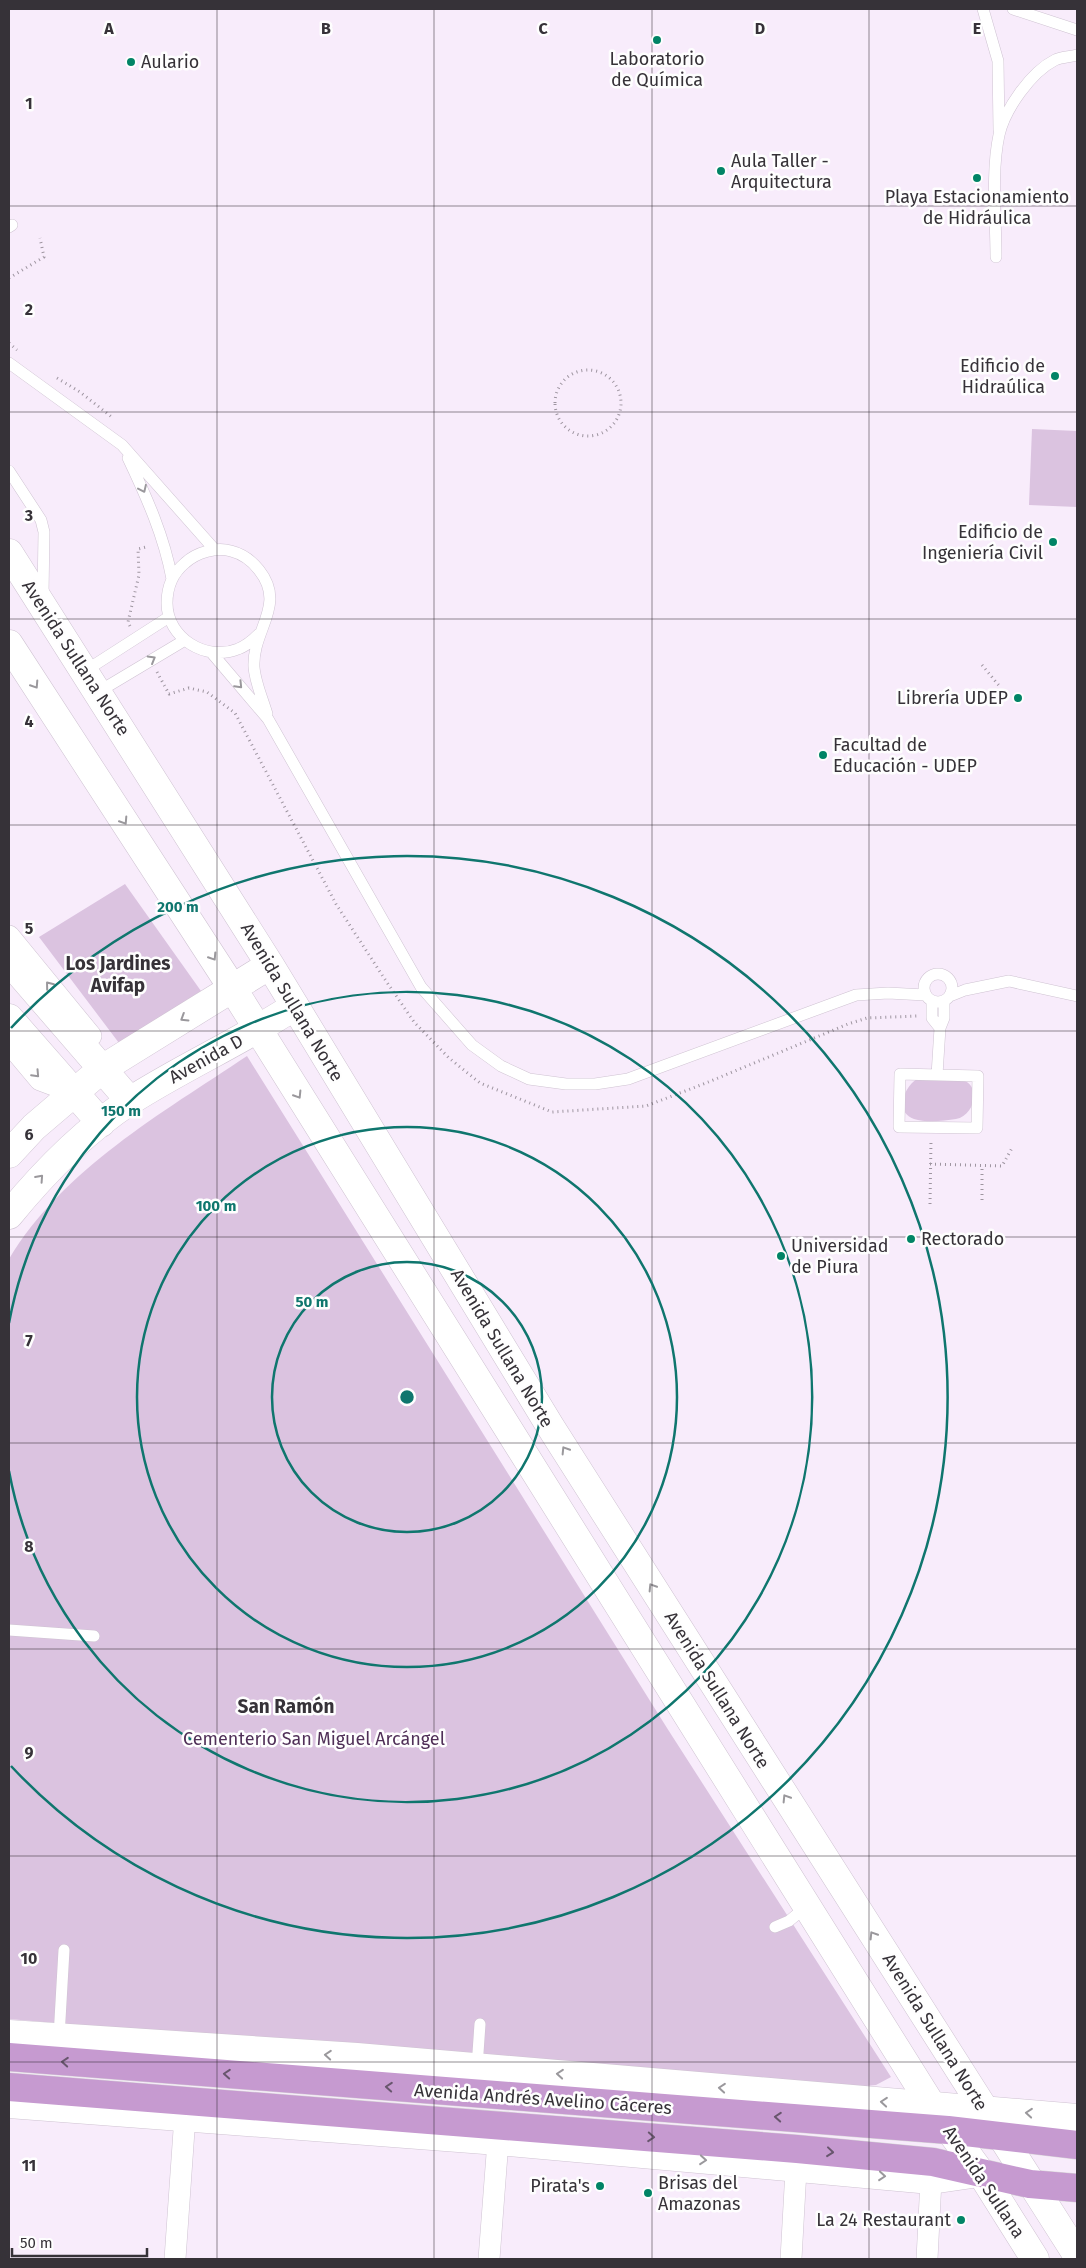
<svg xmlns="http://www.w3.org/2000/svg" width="1086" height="2268" viewBox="0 0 1086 2268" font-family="'Fira Sans',sans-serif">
	<rect width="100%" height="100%" fill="#f8ecfb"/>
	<!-- green -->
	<path fill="#dbc3e0" d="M1032,429l45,2v76l-48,-2z
		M125,884l76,107 -82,52 -80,-106z
		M247,1056l420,672 224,349 -15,8 -19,2 -499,-38 -349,-30v-760c54,-90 153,-146 238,-203z
		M917,1079c11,0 37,-3 46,1 19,7 11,36 -7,39 -12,2 -30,4 -42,0 -20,-7 -10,-32 3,-40z"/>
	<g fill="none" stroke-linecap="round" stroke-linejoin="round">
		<!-- service casing -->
		<g stroke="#cfc3d2" stroke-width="12">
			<path id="service" d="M983,9l15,52 1,69
				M1013,9l64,21
				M9,227l3,-2
				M996,257c0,-38 -5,-85 3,-122 6,-26 32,-63 56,-75 6,-3 15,-3 22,-5
				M9,363l113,82 93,105
				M128,458c19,40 36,78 44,121
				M9,471l32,49 3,12 -1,63
				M259,634c-6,6 -13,12 -21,15 -32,13 -71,-11 -71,-46 0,-16 6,-30 18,-40 12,-11 31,-16 46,-12 12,3 21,10 28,19 28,35 -7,60 -5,97 1,15 9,33 13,47
				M211,652l57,67 153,268 51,58 29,21 28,13 37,5h29l33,-5 228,-84 32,-2 37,2
				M85,671l84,-54
				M98,692l87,-52
				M924 988a14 14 0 1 1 28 0a14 14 0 1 1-28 0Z
				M950,996l15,-6 44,-9 68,15
				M932,1002v16l8,10
				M900,1074l78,2 -1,52 -78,-1z
				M937,1075l3,-47 4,-10v-17
				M9,1630l85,6
				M775,1927l14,-6 18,-15
				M59,2037l5,-87
				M477,2067l3,-43"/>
		</g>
		<!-- minor casing -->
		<g stroke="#cfc3d2" stroke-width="22">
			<path id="minor" d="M9,936l82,100
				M9,1043l31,37 32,12
				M175,2259l10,-143
				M489,2259l9,-118
				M791,2259l6,-107
				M927,2259l4,-79"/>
		</g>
		<!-- tertiary casing -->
		<g stroke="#cfc3d2" stroke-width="29">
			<path id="tertiary" d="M9,2034l348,23 720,61
				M9,2104l489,37 433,39 48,-7"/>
		</g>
		<!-- secondary casing -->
		<g stroke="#cfc3d2" stroke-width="29">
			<path id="secondary" d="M9,553l261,412 280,461 527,829
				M9,644l224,345 699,1117 49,67 54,86
				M9,961l121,140
				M9,1018l92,105
				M9,1154l25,-27 68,-58 168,-104
				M9,1215c35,-43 74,-83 121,-114 53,-34 112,-60 165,-95"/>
		</g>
		<!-- trunk casing -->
		<g stroke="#d7d6d7" stroke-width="29">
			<path id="trunk" d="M9,2057l939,73 129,15
				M9,2087l788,62 136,13 97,22 47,4"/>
		</g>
		<!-- path -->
		<path stroke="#9e95a0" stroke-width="3" stroke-dasharray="1 4" stroke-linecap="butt" d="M9,278l35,-21 -4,-19
			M9,343l8,7
			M555 403a33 33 0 1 1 66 0a33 33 0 1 1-66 0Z
			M57,378l23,14 33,26
			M130,626l-2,-4 11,-47 -1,-26 8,-2
			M982,665l19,23
			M157,672l12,22 20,-6 18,4 28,21 101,191 48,74 30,44 35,36 31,25 72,29 94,-6 60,-23 142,-59 19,-6 51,-2
			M930,1164l72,2 10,-18
			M982,1200v-35
			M930,1204l1,-64"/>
		<!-- service -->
		<use href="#service" stroke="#fff" stroke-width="11"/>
		<!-- minor -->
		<use href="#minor" stroke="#fff" stroke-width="21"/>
		<!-- tertiary -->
		<use href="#tertiary" stroke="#fff" stroke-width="28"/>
		<!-- secondary -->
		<use href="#secondary" stroke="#fff" stroke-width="28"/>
		<!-- trunk -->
		<use href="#trunk" stroke="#c69ad0" stroke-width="28"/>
	</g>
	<!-- one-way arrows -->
	<defs><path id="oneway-chevron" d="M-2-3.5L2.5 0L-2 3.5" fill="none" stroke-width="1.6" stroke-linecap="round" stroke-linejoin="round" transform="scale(1.25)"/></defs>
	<g stroke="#9a989c">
		<use href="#oneway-chevron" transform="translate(143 489) rotate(65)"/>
		<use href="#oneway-chevron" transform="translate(152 659) rotate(-30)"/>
		<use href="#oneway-chevron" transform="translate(35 685) rotate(57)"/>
		<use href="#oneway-chevron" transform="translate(239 685) rotate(46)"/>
		<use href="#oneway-chevron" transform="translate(124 821) rotate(57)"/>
		<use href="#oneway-chevron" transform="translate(213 957) rotate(57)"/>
		<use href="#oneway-chevron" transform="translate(49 985) rotate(-129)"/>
		<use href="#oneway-chevron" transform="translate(184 1018) rotate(148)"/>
		<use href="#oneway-chevron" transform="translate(36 1074) rotate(47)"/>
		<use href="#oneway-chevron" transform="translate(298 1095) rotate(58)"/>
		<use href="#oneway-chevron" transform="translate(40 1178) rotate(-48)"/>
		<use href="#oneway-chevron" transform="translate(565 1450) rotate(-122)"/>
		<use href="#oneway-chevron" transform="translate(652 1587) rotate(-122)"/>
		<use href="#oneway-chevron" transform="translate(786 1798) rotate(-122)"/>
		<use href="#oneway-chevron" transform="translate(873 1935) rotate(-122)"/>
		<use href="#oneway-chevron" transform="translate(328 2055) rotate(-176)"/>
		<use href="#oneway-chevron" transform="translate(560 2074) rotate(-175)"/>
		<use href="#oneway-chevron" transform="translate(722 2088) rotate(-175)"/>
		<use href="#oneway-chevron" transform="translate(884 2102) rotate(-175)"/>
		<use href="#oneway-chevron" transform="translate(1029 2113) rotate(-175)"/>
		<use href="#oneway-chevron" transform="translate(703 2160) rotate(5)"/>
		<use href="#oneway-chevron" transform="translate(882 2176) rotate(5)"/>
	</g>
	<g stroke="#68566d">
		<use href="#oneway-chevron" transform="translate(65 2062) rotate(-176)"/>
		<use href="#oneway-chevron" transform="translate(227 2074) rotate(-176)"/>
		<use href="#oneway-chevron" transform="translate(389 2087) rotate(-176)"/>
		<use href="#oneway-chevron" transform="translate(778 2117) rotate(-176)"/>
		<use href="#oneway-chevron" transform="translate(651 2137) rotate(4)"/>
		<use href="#oneway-chevron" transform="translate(830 2152) rotate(6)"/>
	</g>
	<!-- grid -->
	<path fill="none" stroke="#363238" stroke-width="1" stroke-opacity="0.55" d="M217,9v2250M434,9v2250M652,9v2250M869,9v2250M9,206h1068M9,412h1068M9,619h1068M9,825h1068M9,1031h1068M9,1237h1068M9,1443h1068M9,1649h1068M9,1856h1068M9,2062h1068"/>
	<!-- distance rings -->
	<g fill="none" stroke="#0f766e" stroke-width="2.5">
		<circle cx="407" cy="1397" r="135"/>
		<circle cx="407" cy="1397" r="270"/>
		<path d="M9 1323A405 405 0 1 1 9 1471"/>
		<path d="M11 1028A541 541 0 1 1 11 1766"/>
	</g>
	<!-- markers -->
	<g fill="#018466" stroke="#fefefe" stroke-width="2">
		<circle cx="657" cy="40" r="5"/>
		<circle cx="131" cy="62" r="5"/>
		<circle cx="721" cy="171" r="5"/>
		<circle cx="977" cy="178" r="5"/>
		<circle cx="1055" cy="376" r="5"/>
		<circle cx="1053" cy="542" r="5"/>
		<circle cx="1018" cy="698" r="5"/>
		<circle cx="823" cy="755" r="5"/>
		<circle cx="911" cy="1239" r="5"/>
		<circle cx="781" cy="1256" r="5"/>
		<circle cx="600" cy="2186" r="5"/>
		<circle cx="648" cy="2193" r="5"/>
		<circle cx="961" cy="2220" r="5"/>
	</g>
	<g text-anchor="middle" stroke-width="5" stroke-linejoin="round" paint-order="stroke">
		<!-- poi labels -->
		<g font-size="18" fill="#363238" stroke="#fefefe" text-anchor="start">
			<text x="657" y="65" text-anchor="middle">Laboratorio<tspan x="657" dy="21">de Química</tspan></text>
			<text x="141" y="68">Aulario</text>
			<text x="731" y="167">Aula Taller -<tspan x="731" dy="21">Arquitectura</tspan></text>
			<text x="977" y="203" text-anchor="middle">Playa Estacionamiento<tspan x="977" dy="21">de Hidráulica</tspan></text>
			<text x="1045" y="372" text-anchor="end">Edificio de<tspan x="1045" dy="21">Hidraúlica</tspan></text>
			<text x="1043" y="538" text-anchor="end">Edificio de<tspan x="1043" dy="21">Ingeniería Civil</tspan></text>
			<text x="1008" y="704" text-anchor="end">Librería UDEP</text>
			<text x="833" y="751">Facultad de<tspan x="833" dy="21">Educación - UDEP</tspan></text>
			<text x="921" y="1245">Rectorado</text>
			<text x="791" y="1252">Universidad<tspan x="791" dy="21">de Piura</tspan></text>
			<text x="658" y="2189">Brisas del<tspan x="658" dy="21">Amazonas</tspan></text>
			<text x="590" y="2192" text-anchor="end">Pirata's</text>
			<text x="951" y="2226" text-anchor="end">La 24 Restaurant</text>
		</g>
		<!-- street labels -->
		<g font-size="18" fill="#363238" stroke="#fefefe">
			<text transform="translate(76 658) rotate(57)" y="6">Avenida Sullana Norte</text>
			<text transform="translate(292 1002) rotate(59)" y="6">Avenida Sullana Norte</text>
			<text transform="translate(206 1059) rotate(-29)" y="6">Avenida D</text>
			<text transform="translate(502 1348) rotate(59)" y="6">Avenida Sullana Norte</text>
			<text transform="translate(717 1690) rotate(58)" y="6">Avenida Sullana Norte</text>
			<text transform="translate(935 2032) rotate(58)" y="6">Avenida Sullana Norte</text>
			<text transform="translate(543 2099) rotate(4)" y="6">Avenida Andrés Avelino Cáceres</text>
			<text transform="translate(984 2182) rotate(56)" y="6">Avenida Sullana</text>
		</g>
		<!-- park labels -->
		<g font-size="18" fill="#503058" stroke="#fefefe">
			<text x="314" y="1745">Cementerio San Miguel Arcángel</text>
		</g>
		<!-- neighbourhood labels -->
		<g font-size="19" font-weight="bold" fill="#363238" stroke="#fefefe">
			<text x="118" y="970">Los Jardines<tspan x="118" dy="22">Avifap</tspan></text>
			<text x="286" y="1713">San Ramón</text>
		</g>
	</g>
	<g font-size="16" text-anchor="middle" font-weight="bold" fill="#363238" stroke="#fefefe" stroke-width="5" stroke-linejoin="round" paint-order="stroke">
		<text x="109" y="34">A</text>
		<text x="326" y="34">B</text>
		<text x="543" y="34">C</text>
		<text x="760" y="34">D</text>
		<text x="977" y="34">E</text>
		<text x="29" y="109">1</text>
		<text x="29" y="315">2</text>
		<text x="29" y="521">3</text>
		<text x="29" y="727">4</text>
		<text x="29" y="934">5</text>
		<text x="29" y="1140">6</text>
		<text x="29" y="1346">7</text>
		<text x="29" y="1552">8</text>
		<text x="29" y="1758">9</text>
		<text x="29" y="1964">10</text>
		<text x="29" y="2171">11</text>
	</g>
	<circle cx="407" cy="1397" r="8" fill="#0f766e" stroke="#fefefe" stroke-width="2.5"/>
	<g font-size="15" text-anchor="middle" font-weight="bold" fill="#0f766e" stroke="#fefefe" stroke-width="5" stroke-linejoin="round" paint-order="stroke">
		<text x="178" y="912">200 m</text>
		<text x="121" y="1116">150 m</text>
		<text x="216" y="1211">100 m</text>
		<text x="312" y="1307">50 m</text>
	</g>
	<!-- border -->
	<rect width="1086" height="2268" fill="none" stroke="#363238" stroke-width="20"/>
	<!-- scale -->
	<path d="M12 2248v8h135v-8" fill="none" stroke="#363238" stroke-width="2.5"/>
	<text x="20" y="2248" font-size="15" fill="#363238" stroke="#fefefe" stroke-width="4" paint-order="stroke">50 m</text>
</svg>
